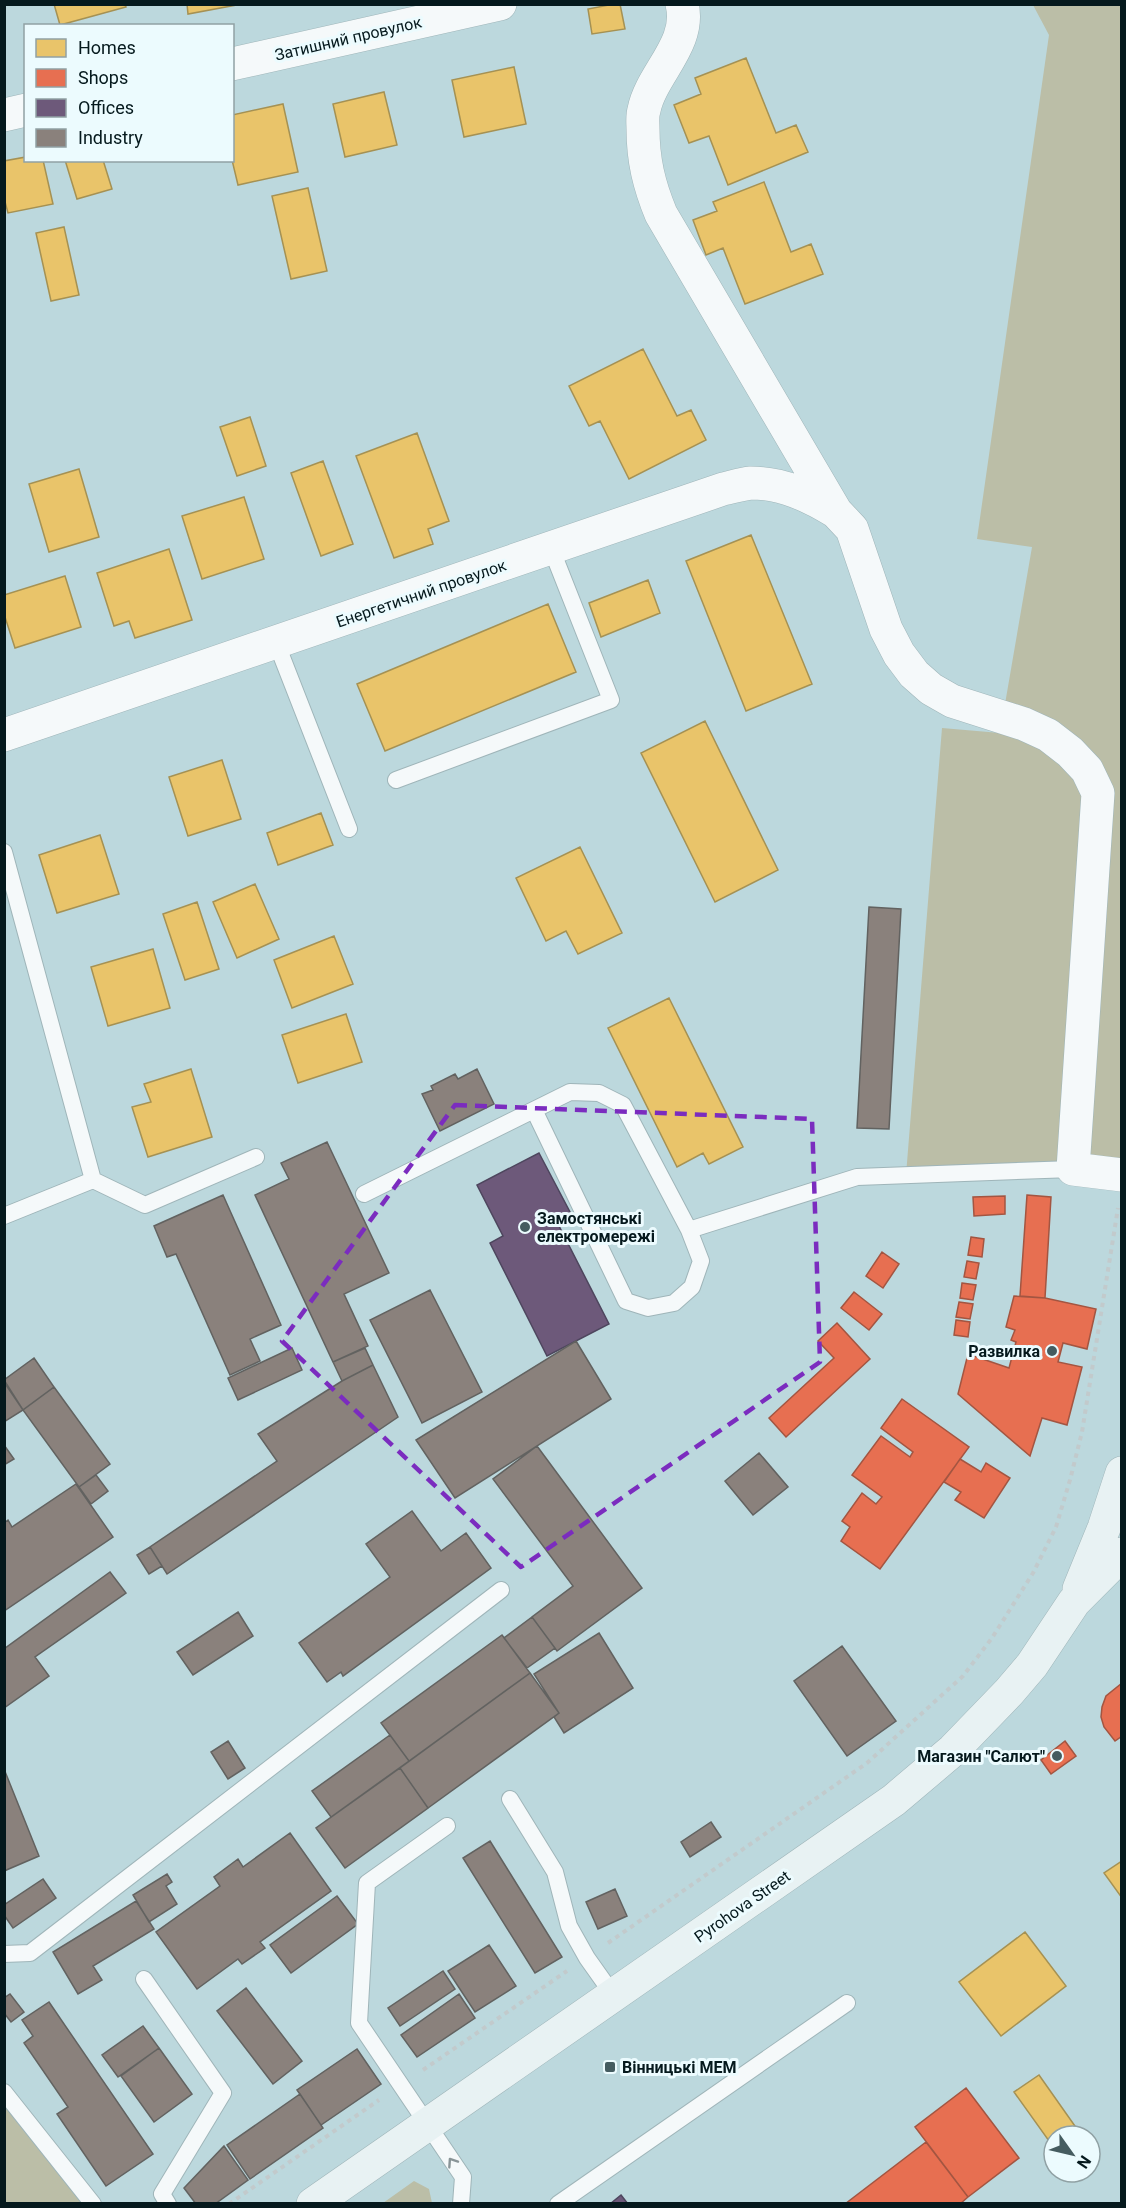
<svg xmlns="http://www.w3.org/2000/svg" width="1126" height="2208" viewBox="0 0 1126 2208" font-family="Roboto,sans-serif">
	<rect width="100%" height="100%" fill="#bcd8dd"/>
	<!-- green -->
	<path fill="#bbbea7" d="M1033,5h88v1170h-215l36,-447 58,5 32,-186 -55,-8 72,-504z
		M5,2092l88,111h-88z
		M414,2181l15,8 3,14h-49z"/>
	<!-- homes -->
	<path fill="#e9c46a" stroke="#a59153" stroke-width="1.5" d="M54,4h71l1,3 -66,18z
		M187,4h55l-54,10z
		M614,4h6l5,25 -33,5 -4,-25z
		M746,58l30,75 20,-8 12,27 -80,33 -19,-49 -20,7 -15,-38 27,-11 -6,-16z
		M514,67l12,57 -62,13 -12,-57z
		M384,92l13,53 -52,12 -12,-53z
		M283,104l15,68 -60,13 -6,-25v-45z
		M26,157v3h17l10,44 -45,9 -4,-15v-37z
		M65,160h38l9,29 -35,10z
		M764,182l27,70 20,-8 12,30 -78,30 -22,-56 -17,7 -13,-35 24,-9 -4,-9z
		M308,188l19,83 -36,8 -19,-83z
		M64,227l15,68 -28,6 -15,-68z
		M643,349l34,67 14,-6 15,30 -77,39 -29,-58 -11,5 -20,-40z
		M250,417l16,49 -29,10 -17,-49z
		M417,433l32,88 -21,8 5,15 -39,14 -38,-102z
		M323,461l30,83 -32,12 -30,-83z
		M79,469l20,68 -50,15 -20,-68z
		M244,497l20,62 -62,20 -20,-63z
		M751,535l61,149 -66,27 -60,-150z
		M169,549l23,71 -57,18 -6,-17 -15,5 -17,-53z
		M65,576l16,51 -66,21 -11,-34v-19z
		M648,580l12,33 -59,24 -12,-34z
		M548,604l28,68 -191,79 -28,-67z
		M705,721l73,149 -63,32 -74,-149z
		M222,760l19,59 -53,17 -19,-59z
		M321,813l12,32 -55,20 -11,-32z
		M100,835l19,59 -62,19 -18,-58z
		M580,847l42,86 -44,21 -12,-23 -20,10 -30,-63z
		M255,884l24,55 -42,19 -24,-56z
		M197,902l22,67 -34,11 -22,-66z
		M334,936l19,48 -61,24 -18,-48z
		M153,949l17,59 -62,18 -17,-59z
		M669,998l74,149 -34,17 -6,-11 -26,14 -69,-139z
		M346,1014l16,48 -64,21 -16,-48z
		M191,1069l21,68 -64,20 -16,-50 19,-5 -7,-18z
		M1122,1861v37l-18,-25z
		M1025,1932l41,54 -65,50 -42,-54z
		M1039,2075l43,61h-28v12l-40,-56z"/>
	<!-- shops -->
	<path fill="#e76f51" stroke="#a35541" stroke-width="1.5" d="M1027,1195l24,2 -6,101 -25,-2z
		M1005,1196v18l-31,2 -1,-19z
		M971,1237l13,2 -2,18 -14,-2z
		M882,1252l17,12 -16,24 -17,-12z
		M967,1261l12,2 -3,16 -12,-2z
		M962,1283l14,2 -3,15 -13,-2z
		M854,1292l28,22 -13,16 -28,-22z
		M1014,1296l31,2 51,11 -9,40 -24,-6 -5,19 24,5 -15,58 -25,-7 -12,38 -72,-62 10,-40 41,14 7,-26 -5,-2 4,-10 -9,-3z
		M959,1302l14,2 -3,15 -14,-2z
		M956,1320l14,2 -2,15 -14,-2z
		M837,1323l33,36 -84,78 -17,-19 65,-60 -16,-17z
		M902,1399l67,48 -89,122 -39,-28 9,-14 -8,-6 20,-28 14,11 6,-7 -30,-22 29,-39 29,21 3,-5 -32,-24z
		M960,1459l21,13 5,-9 24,15 -26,40 -29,-18 6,-8 -17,-10z
		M1122,1683v53l-7,5 -11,-14 -3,-10 1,-10 4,-11z
		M1065,1741l11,15 -25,18 -10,-14z
		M966,2088l53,70 -51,39 -53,-70z
		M926,2142l42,55 -8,7h-115z"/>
	<!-- offices -->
	<path fill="#6d597a" stroke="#4e465e" stroke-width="1.5" d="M539,1153l31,59 -14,8 53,104 -62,32 -57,-113 13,-7 -26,-51z
		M621,2195l7,9h-18z"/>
	<!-- industry -->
	<path fill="#8a817c" stroke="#626260" stroke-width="1.5" d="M869,907l32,2 -12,220 -32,-1z
		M477,1069l17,35 -54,27 -18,-37 11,-4 -2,-4 24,-12 3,5z
		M327,1142l62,131 -45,21 24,52 -35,16 -78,-167 34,-16 -8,-16z
		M223,1195l58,130 -31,14 10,22 -30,14 -54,-121 -9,3 -13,-31z
		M430,1290l52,102 -60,31 -52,-103z
		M576,1341l35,58 -156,99 -39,-58z
		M292,1348l10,22 -64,30 -10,-22z
		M365,1348l8,17 -31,16 -9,-19z
		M34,1358l20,29 -31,23 -19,-30z
		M373,1365l25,52 -231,157 -17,-27 127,-86 -19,-27 84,-53z
		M4,1382l19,28 -19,12z
		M54,1387l56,77 -31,23 -56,-77z
		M4,1445l10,14 -10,6z
		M537,1446l105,142 -85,63 -25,-34 41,-31 -80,-107z
		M759,1453l29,34 -35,28 -28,-34z
		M96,1475l12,16 -17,13 -12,-17z
		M76,1484l37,53 -109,74v-88l4,-3 4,7z
		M412,1511l29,40 25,-18 25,35 -148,108 -2,-4 -14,10 -28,-39 91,-66 -24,-33z
		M150,1547l12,19 -13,8 -12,-19z
		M110,1572l16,21 -91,64 14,19 -45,32v-59z
		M238,1612l15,24 -60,39 -16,-23z
		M532,1617l23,31 -28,20 -23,-30z
		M599,1633l34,55 -69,45 -10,-16 5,-4 -25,-39z
		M502,1635l28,38 -121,88 -28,-38z
		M842,1646l54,75 -49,35 -53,-75z
		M530,1673l29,40 -131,95 -28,-40z
		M390,1735l19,26 -78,56 -19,-26z
		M228,1741l17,27 -17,11 -17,-27z
		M400,1768l28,40 -83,60 -29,-40z
		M4,1769l35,87 -35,15z
		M711,1822l10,15 -31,20 -9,-15z
		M290,1833l41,58 -71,51 5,6 -23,16 -4,-5 -41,30 -41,-57 64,-46 -6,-9 24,-18 5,8z
		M490,1841l72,116 -27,16 -72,-115z
		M167,1874l5,8 -6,4 11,18 -28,18 -16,-27z
		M43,1879l13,19 -43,30 -9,-13v-10z
		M615,1889l12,27 -29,13 -12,-27z
		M337,1896l21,28 -67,49 -21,-28z
		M136,1901l18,28 -61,37 9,14 -24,14 -25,-42z
		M489,1945l27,41 -41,26 -27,-41z
		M443,1971l12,18 -55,37 -12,-18z
		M246,1988l56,73 -29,23 -56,-73z
		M10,1994l14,18 -13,10 -7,-9v-15z
		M459,1994l16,24 -58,39 -16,-22z
		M49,2002l104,152 -47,32 -49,-72 11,-7 -44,-64 9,-7 -11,-16z
		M143,2026l16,22 -41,29 -16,-22z
		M159,2048l33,46 -38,28 -33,-46z
		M357,2049l24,35 -60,41 -24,-35z
		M300,2094l23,34 -73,51 -23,-34z
		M224,2146l24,34 -33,24h-19l-12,-16z"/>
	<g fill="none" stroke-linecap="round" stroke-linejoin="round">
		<!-- service casing -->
		<g stroke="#9fb5b9" stroke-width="18">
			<path id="service" d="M276,642l73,187
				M396,780l215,-80 -60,-152
				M4,852l89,328
				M364,1194l206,-102 29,1 24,12 66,125 12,31 -9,26 -18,16 -26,5 -22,-7 -92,-191
				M4,1216l89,-36 52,25 111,-48
				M689,1230l168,-53 216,-8
				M510,1799l45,73 14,54 18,32 27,38
				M447,1826l-80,57 -8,140 104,154 -2,27
				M4,1954l26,-1 471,-363
				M144,1979l79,114 -61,101 6,10
				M4,2092l89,112
				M558,2204l289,-201"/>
		</g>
		<!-- minor casing -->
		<g stroke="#9fb5b9" stroke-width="34">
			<path id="minor" d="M682,4c10,40 -31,70 -38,106 -2,6 -1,13 -1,19 0,31 6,56 18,85l175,298 16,17 34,100 13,25 15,20 17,15 21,12 72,23 24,11 22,17 17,18 11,23 -25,376 49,6
				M232,64l268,-60
				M4,115l22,-5
				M4,735l719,-246c9,-2 19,-5 28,-6 32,0 59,13 85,29"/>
		</g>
		<!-- secondary casing -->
		<g stroke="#9fb5b9" stroke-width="34">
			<path id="secondary" d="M1079,1589l25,-61 18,-55
				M313,2204l581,-404 59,-50 56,-58 23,-27 42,-63 48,-48"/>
		</g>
		<!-- path -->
		<path stroke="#c2cacc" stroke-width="4" stroke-dasharray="4.5 4.5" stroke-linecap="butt" d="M608,1943l259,-180 96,-87 29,-38 41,-65 23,-46 14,-47 12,-48 36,-224
			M423,2070l144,-99
			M229,2204l150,-104"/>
		<!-- service -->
		<use href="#service" stroke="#f5f9fa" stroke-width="16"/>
		<!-- minor -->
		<use href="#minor" stroke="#f5f9fa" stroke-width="33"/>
		<!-- secondary -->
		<use href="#secondary" stroke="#e8f2f3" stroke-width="33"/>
	</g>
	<!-- one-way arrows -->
	<defs><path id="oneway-chevron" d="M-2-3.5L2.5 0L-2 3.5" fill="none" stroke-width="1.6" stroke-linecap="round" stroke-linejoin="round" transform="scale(1.5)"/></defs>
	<use stroke="#899497" href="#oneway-chevron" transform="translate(452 2162) rotate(-124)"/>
	<!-- marked area -->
	<path fill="none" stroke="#7b2cbf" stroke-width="4.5" stroke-dasharray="12 8" stroke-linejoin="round" d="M455,1105l357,14 8,243 -299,205 -239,-226z"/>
	<!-- markers -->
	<g fill="#455c60" stroke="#ecfbfe" stroke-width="2">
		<circle cx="525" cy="1227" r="6"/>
		<circle cx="1052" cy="1351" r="6"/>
		<circle cx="1057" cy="1756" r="6"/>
		<rect x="604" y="2061" width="12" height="12" rx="3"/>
	</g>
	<g text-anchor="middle" stroke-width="6" stroke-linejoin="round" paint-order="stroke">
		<!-- street labels -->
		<g font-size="16" fill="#05191d" stroke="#ecfbfe">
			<text transform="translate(348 38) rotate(-13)" y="6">Затишний провулок</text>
			<text transform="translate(421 593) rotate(-19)" y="6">Енергетичний провулок</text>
			<text transform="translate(742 1906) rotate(-35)" y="6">Pyrohova Street</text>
		</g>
		<!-- poi labels -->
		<g font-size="16" font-weight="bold" fill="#05191d" stroke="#ecfbfe" text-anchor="start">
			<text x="537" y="1224">Замостянські<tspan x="537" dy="18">електромережі</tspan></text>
			<text x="1040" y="1357" text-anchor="end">Развилка</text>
			<text x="1045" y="1762" text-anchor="end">Магазин "Салют"</text>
			<text x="622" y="2073">Вінницькі МЕМ</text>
		</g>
	</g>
	<!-- border -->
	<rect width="1126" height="2208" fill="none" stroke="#05191d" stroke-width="12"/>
	<!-- legend -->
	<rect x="24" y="24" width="210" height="138" fill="#ecfbfe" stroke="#90a1a4" stroke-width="1.5"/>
	<rect x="36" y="39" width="30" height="18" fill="#e9c46a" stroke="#90a1a4" stroke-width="1.5"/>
	<text x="78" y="54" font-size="18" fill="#05191d">Homes</text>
	<rect x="36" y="69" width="30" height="18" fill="#e76f51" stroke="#90a1a4" stroke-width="1.5"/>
	<text x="78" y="84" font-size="18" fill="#05191d">Shops</text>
	<rect x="36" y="99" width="30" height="18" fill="#6d597a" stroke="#90a1a4" stroke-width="1.5"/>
	<text x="78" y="114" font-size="18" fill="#05191d">Offices</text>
	<rect x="36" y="129" width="30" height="18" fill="#8a817c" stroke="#90a1a4" stroke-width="1.5"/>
	<text x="78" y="144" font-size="18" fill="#05191d">Industry</text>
	<!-- north arrow -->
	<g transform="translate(1072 2154) rotate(124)"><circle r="28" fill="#ecfbfe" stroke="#90a1a4" stroke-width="1.5"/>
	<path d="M0-4.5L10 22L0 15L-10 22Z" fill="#455c60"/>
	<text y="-9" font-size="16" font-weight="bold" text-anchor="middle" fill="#05191d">N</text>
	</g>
</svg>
